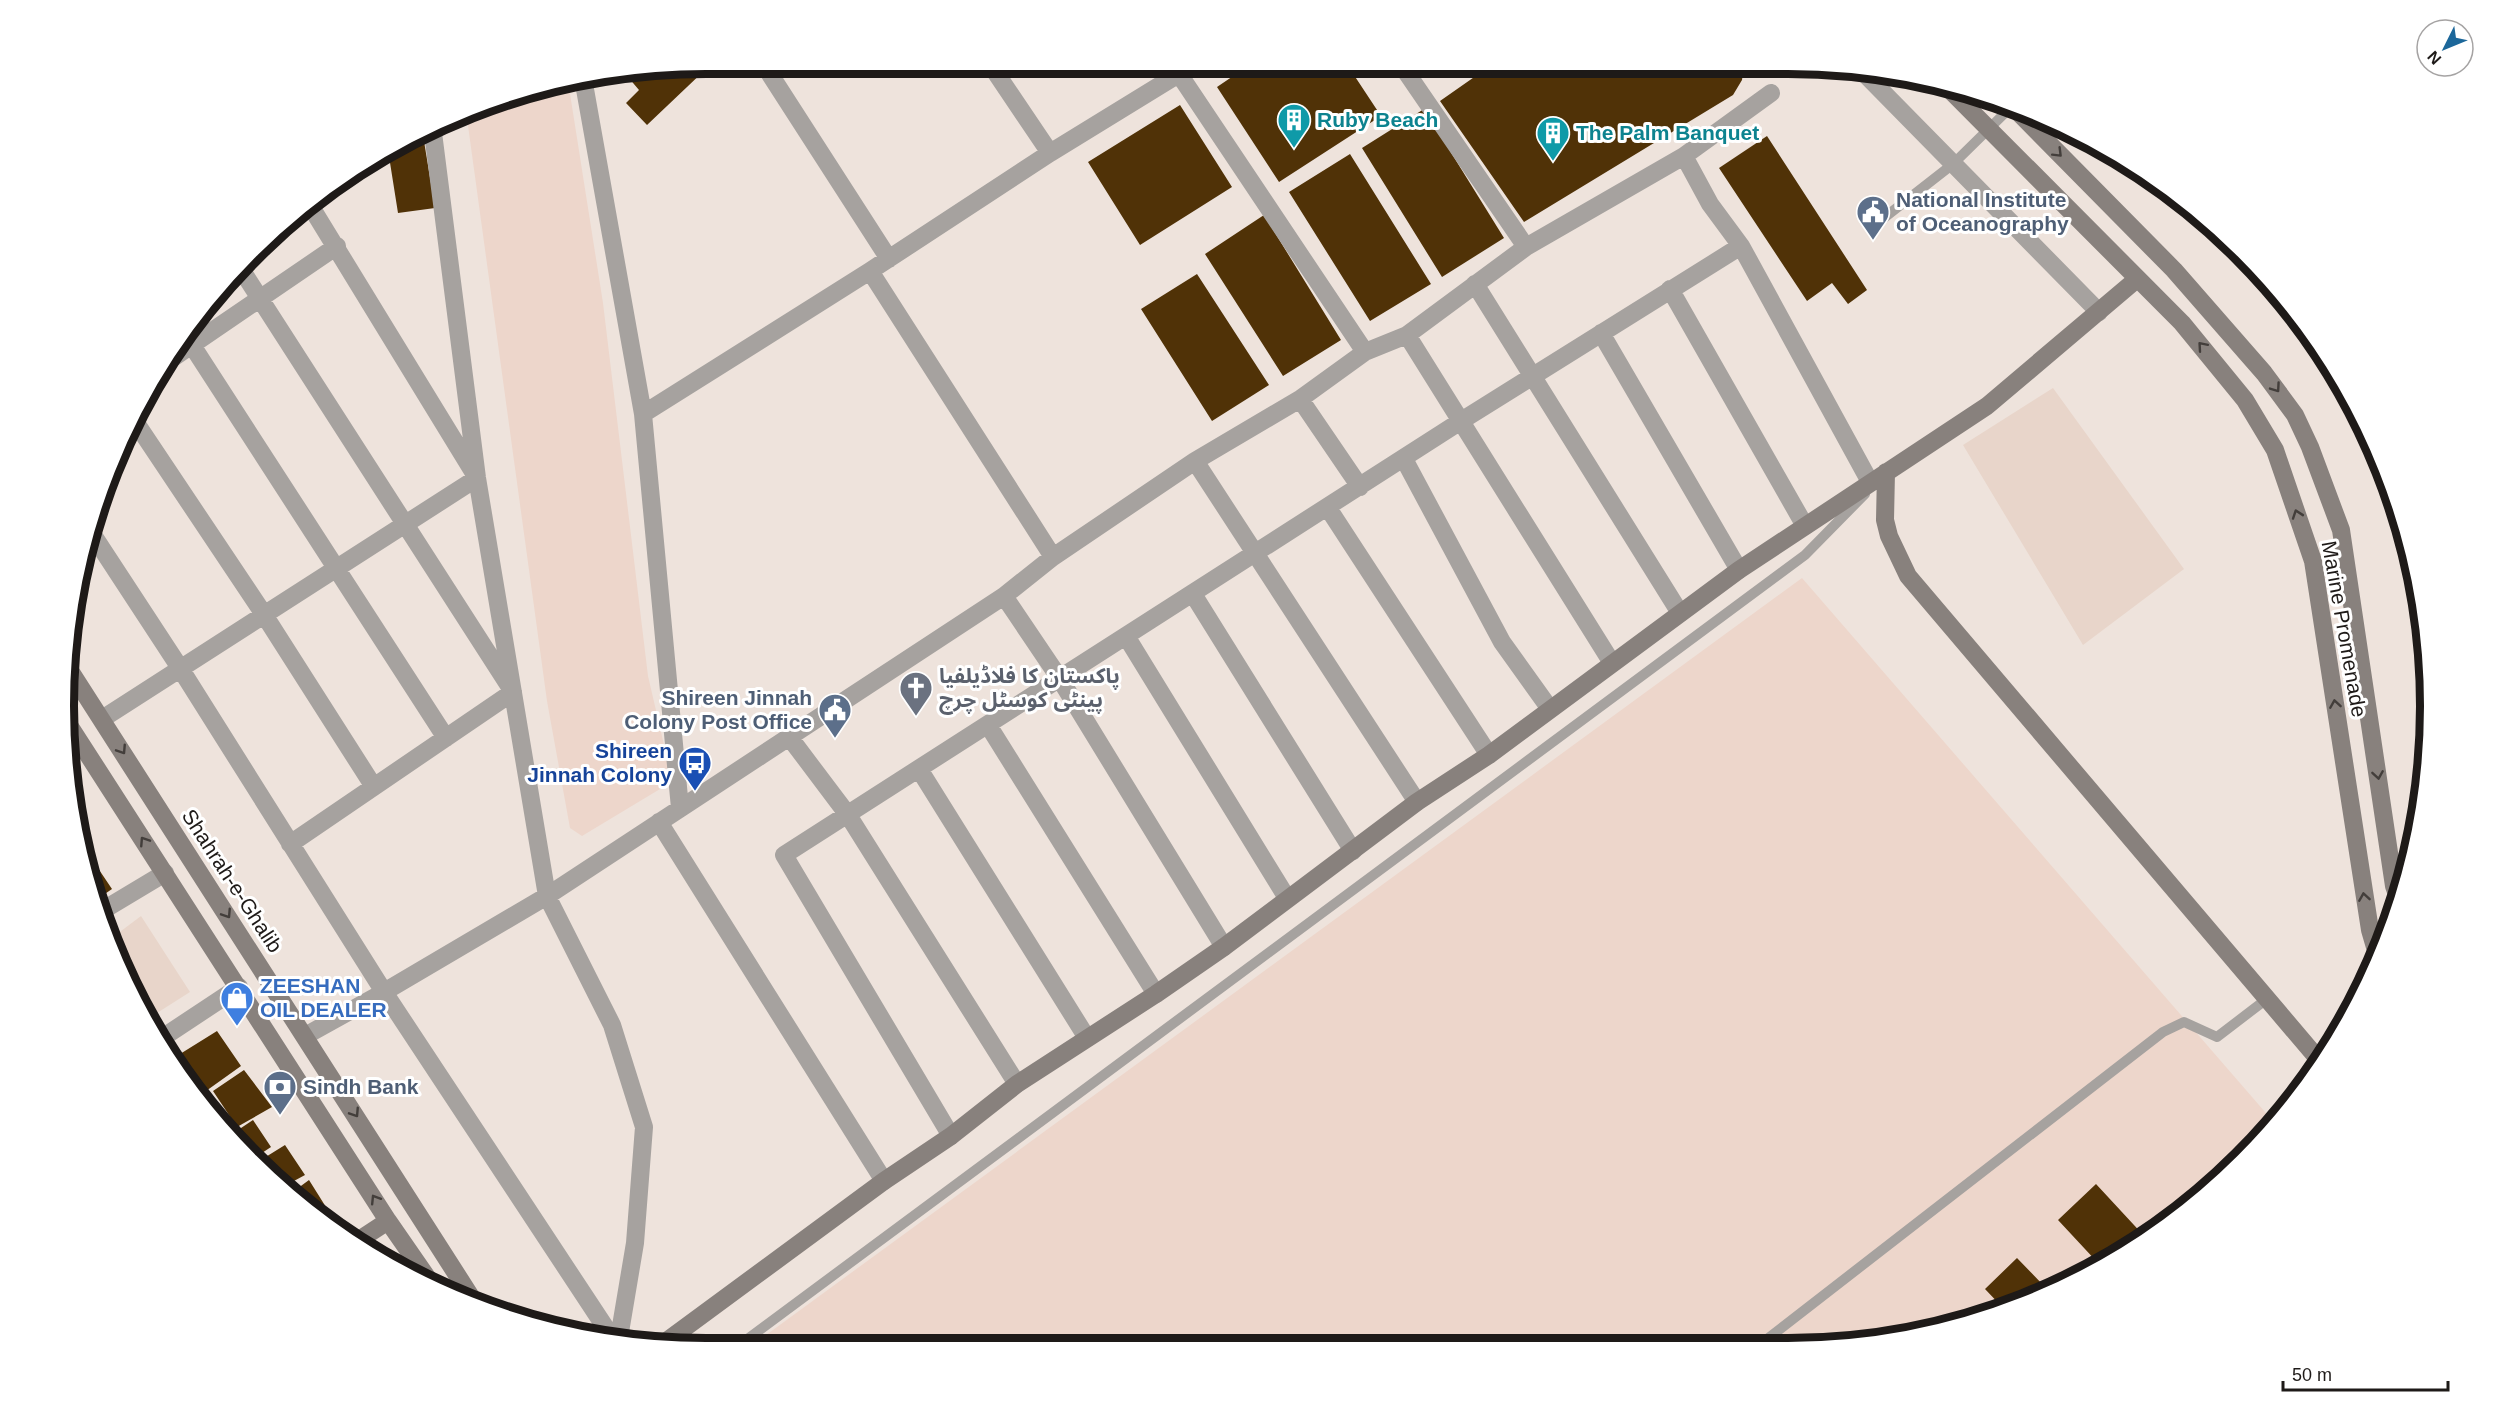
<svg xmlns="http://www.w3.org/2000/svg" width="2493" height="1411" viewBox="0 0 2493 1411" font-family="Helvetica,'Noto Sans Arabic',sans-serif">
	<rect width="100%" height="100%" fill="#eee3dc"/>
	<!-- built -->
	<path fill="#e8d5ca" d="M2053,388l131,181 -101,76 -120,-200z
		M141,916l49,76 -44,28 -37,-80z"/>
	<!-- industrial -->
	<path fill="#edd6cb" d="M568,81l35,222 45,373 23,99 -1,8 -88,53 -12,-8 -23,-127 -81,-590 33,-14z
		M1802,578l470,542 -30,40 -98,80 -150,74 -123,29 -1120,3z"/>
	<!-- building -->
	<path fill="#503207" d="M1744,65l-2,15 -9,15 -209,127 -84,-121 50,-35z
		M1248,66h100l33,50 -102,66 -62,-95z
		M637,68h70l-60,57 -21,-22 13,-13 -11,-13z
		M1180,105l52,82 -92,58 -52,-83z
		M1424,109l80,129 -62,39 -80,-129z
		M422,129l13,79 -37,5 -10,-63z
		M1767,136l100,154 -19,14 -16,-21 -25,18 -88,-133z
		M1350,154l81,130 -61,37 -81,-129z
		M1264,215l77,125 -58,36 -78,-122z
		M1197,274l72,111 -57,36 -71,-112z
		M77,837l35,52 -16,11z
		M217,1031l24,35 -42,30 -27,-37z
		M244,1070l28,37 -35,20 -24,-36z
		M253,1120l18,27 -18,12 -24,-23z
		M285,1145l20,30 -24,13 -25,-25z
		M309,1180l32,51 -51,-37z
		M2096,1184l50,54 -48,25 -40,-43z
		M2017,1258l29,30 -42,21 -19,-20z"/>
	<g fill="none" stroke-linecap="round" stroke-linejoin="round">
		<!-- lane -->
		<path stroke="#a6a29f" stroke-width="10" d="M1871,228l82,-64 57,-56
			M1762,1343l401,-311 21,-10 33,15 51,-39
			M738,1346l1067,-791 60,-61"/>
		<!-- street -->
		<path stroke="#a6a29f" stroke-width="18" d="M1402,66l124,181
			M992,67l58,86
			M766,68l123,191
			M1860,69l239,243
			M1179,74l186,278
			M583,78l60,336 37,394
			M432,125l45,353 70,418 65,129 32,102 -9,116 -16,95
			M1684,156l26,48 31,42 129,236
			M239,266l274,426 -223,152
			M870,271l183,286
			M1475,284l205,329
			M1670,289l135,237
			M184,333l262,405
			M1601,333l138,237
			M1407,335l205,328
			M161,366l176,-120
			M1300,399l60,88
			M643,414l227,-143 180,-118 140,-86
			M132,417l131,196 111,174
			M1404,459l98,183 48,67
			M1195,461l222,341
			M1328,508l161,247
			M89,529l91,139 204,324 227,344
			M1193,594l160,257
			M1004,596l56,83 164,268
			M1126,636l161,262
			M102,719l375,-241 -169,-276
			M988,725l168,269
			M790,738l58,77 169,269
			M919,769l168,269
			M659,822l225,359
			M100,912l65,-39
			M305,1036l79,-44 163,-96 457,-300 49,-39 142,-96 105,-62 65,-47 42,-17 119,-88 158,-91 87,-63
			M159,1040l80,-53
			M951,1136l-167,-281 677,-434 280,-175"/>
		<!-- secondary -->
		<path stroke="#88817d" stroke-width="18" d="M1943,83l239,240 63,77 30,50 38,111 57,369 7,24
			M2017,111l157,159 90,103 31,42 15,32 31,83 53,356 5,14
			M1886,472l-1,48 4,16 19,40 411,484
			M67,666l408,637
			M65,719l323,502 43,62
			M356,1242l32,-21
			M660,1346l224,-165 67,-45 66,-52 139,-90 68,-47 193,-145 72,-47 250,-185 248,-164 150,-127"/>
	</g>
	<!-- one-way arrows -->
	<defs><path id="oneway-chevron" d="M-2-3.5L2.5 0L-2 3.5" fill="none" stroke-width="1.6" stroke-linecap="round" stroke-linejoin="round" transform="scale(1.5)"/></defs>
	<g stroke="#433e3b">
		<use href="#oneway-chevron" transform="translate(2058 153) rotate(45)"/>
		<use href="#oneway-chevron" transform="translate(2202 346) rotate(-131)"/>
		<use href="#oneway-chevron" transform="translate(2276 388) rotate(55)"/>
		<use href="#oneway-chevron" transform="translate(2297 514) rotate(-109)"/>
		<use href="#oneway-chevron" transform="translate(2335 704) rotate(-99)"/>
		<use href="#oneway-chevron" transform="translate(122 750) rotate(57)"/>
		<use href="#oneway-chevron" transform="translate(2378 775) rotate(81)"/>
		<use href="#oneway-chevron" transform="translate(144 841) rotate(-123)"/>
		<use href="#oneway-chevron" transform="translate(2364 897) rotate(-99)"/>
		<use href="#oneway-chevron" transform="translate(227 914) rotate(57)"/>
		<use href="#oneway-chevron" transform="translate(355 1113) rotate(57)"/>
		<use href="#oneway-chevron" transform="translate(375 1199) rotate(-122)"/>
	</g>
	<!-- icons -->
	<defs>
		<g id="building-pin" transform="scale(1.725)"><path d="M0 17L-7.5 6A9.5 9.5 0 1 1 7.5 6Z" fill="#0f9aa8" stroke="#fff"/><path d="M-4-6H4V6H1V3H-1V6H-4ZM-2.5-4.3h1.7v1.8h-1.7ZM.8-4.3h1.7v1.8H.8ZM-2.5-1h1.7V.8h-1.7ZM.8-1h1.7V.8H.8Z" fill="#fff"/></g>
		<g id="civic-pin" transform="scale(1.725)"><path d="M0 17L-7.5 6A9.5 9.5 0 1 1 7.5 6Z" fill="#5c6f8a" stroke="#fff"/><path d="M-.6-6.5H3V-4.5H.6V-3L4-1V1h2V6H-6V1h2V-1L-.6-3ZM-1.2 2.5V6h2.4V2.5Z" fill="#fff"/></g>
		<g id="church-pin" transform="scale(1.725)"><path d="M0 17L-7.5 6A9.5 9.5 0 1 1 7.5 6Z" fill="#6b7280" stroke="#fff"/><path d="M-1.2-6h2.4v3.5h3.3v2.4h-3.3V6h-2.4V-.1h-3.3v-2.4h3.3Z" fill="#fff"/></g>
		<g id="bus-pin" transform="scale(1.725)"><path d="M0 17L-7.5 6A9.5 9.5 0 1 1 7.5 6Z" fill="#1a4fb4" stroke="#fff"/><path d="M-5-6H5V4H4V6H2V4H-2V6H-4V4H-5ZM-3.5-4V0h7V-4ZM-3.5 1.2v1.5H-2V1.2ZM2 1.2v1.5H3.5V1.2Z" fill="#fff"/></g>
		<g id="shop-pin" transform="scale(1.725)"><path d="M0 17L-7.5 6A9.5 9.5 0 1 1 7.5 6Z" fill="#3f7fe0" stroke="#fff"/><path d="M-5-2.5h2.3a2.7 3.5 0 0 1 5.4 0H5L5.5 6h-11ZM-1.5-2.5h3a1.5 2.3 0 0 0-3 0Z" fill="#fff"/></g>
		<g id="bank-pin" transform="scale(1.725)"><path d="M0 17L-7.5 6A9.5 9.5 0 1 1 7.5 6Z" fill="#5c6f8a" stroke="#fff"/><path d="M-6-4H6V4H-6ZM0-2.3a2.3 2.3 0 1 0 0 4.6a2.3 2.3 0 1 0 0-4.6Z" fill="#fff"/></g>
	</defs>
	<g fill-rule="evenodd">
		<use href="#building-pin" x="1294" y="120"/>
		<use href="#building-pin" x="1553" y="133"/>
		<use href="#civic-pin" x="1873" y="212"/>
		<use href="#church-pin" x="916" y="688"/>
		<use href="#civic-pin" x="835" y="710"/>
		<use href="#bus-pin" x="695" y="763"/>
		<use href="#shop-pin" x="237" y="998"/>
		<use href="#bank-pin" x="280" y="1087"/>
	</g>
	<g text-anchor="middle" stroke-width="6" stroke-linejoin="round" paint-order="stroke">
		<!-- culture labels -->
		<g font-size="21" font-weight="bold" fill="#0d838f" stroke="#fff" text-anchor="start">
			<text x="1317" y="127">Ruby Beach</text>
			<text x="1576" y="140">The Palm Banquet</text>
		</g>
		<!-- service labels -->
		<g font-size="21" font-weight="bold" fill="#4e5e75" stroke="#fff" text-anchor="start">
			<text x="1896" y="207">National Institute<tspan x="1896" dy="24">of Oceanography</tspan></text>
			<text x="812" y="705" text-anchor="end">Shireen Jinnah<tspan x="812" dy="24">Colony Post Office</tspan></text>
			<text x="303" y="1094">Sindh Bank</text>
		</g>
		<!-- street labels -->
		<g font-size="21" fill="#1e1a18" stroke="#fff">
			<text transform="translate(2344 629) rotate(80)" y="7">Marine Promenade</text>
			<text transform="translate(232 881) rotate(57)" y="7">Shahrah-e-Ghalib</text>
		</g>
		<!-- worship labels -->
		<g font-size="21" font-weight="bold" fill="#5b616d" stroke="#fff" text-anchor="start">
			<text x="939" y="683">پاکستان کا فلاڈیلفیا<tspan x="939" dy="24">پینٹی کوسٹل چرچ</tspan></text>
		</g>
		<!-- transit labels -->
		<g font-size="21" font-weight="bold" fill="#164399" stroke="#fff" text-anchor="end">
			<text x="672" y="758">Shireen<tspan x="672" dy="24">Jinnah Colony</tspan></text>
		</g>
		<!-- shop labels -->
		<g font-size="21" font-weight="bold" fill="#366cbe" stroke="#fff" text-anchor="start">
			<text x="260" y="993">ZEESHAN<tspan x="260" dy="24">OIL DEALER</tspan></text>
		</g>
	</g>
	<!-- crop -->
	<path d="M0 0H2493V1411H0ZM706 74H1788A632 632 0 0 1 2420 706V706A632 632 0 0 1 1788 1338H706A632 632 0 0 1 74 706V706A632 632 0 0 1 706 74Z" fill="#fff" fill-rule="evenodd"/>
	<path fill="none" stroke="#1e1a18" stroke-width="8" d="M706 74H1788A632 632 0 0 1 2420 706V706A632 632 0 0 1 1788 1338H706A632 632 0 0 1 74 706V706A632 632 0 0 1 706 74Z"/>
	<!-- north arrow -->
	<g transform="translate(2445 48) rotate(227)"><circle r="28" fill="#ffffff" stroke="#a5a3a3" stroke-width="1.5"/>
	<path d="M0-4.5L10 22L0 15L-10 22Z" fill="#1c679a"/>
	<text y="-9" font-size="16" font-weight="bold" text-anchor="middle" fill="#1e1a18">N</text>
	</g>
	<!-- scale -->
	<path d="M2283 1381v9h165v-9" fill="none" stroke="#1e1a18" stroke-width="3"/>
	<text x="2292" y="1381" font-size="18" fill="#1e1a18" stroke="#ffffff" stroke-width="4.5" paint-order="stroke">50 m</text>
</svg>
